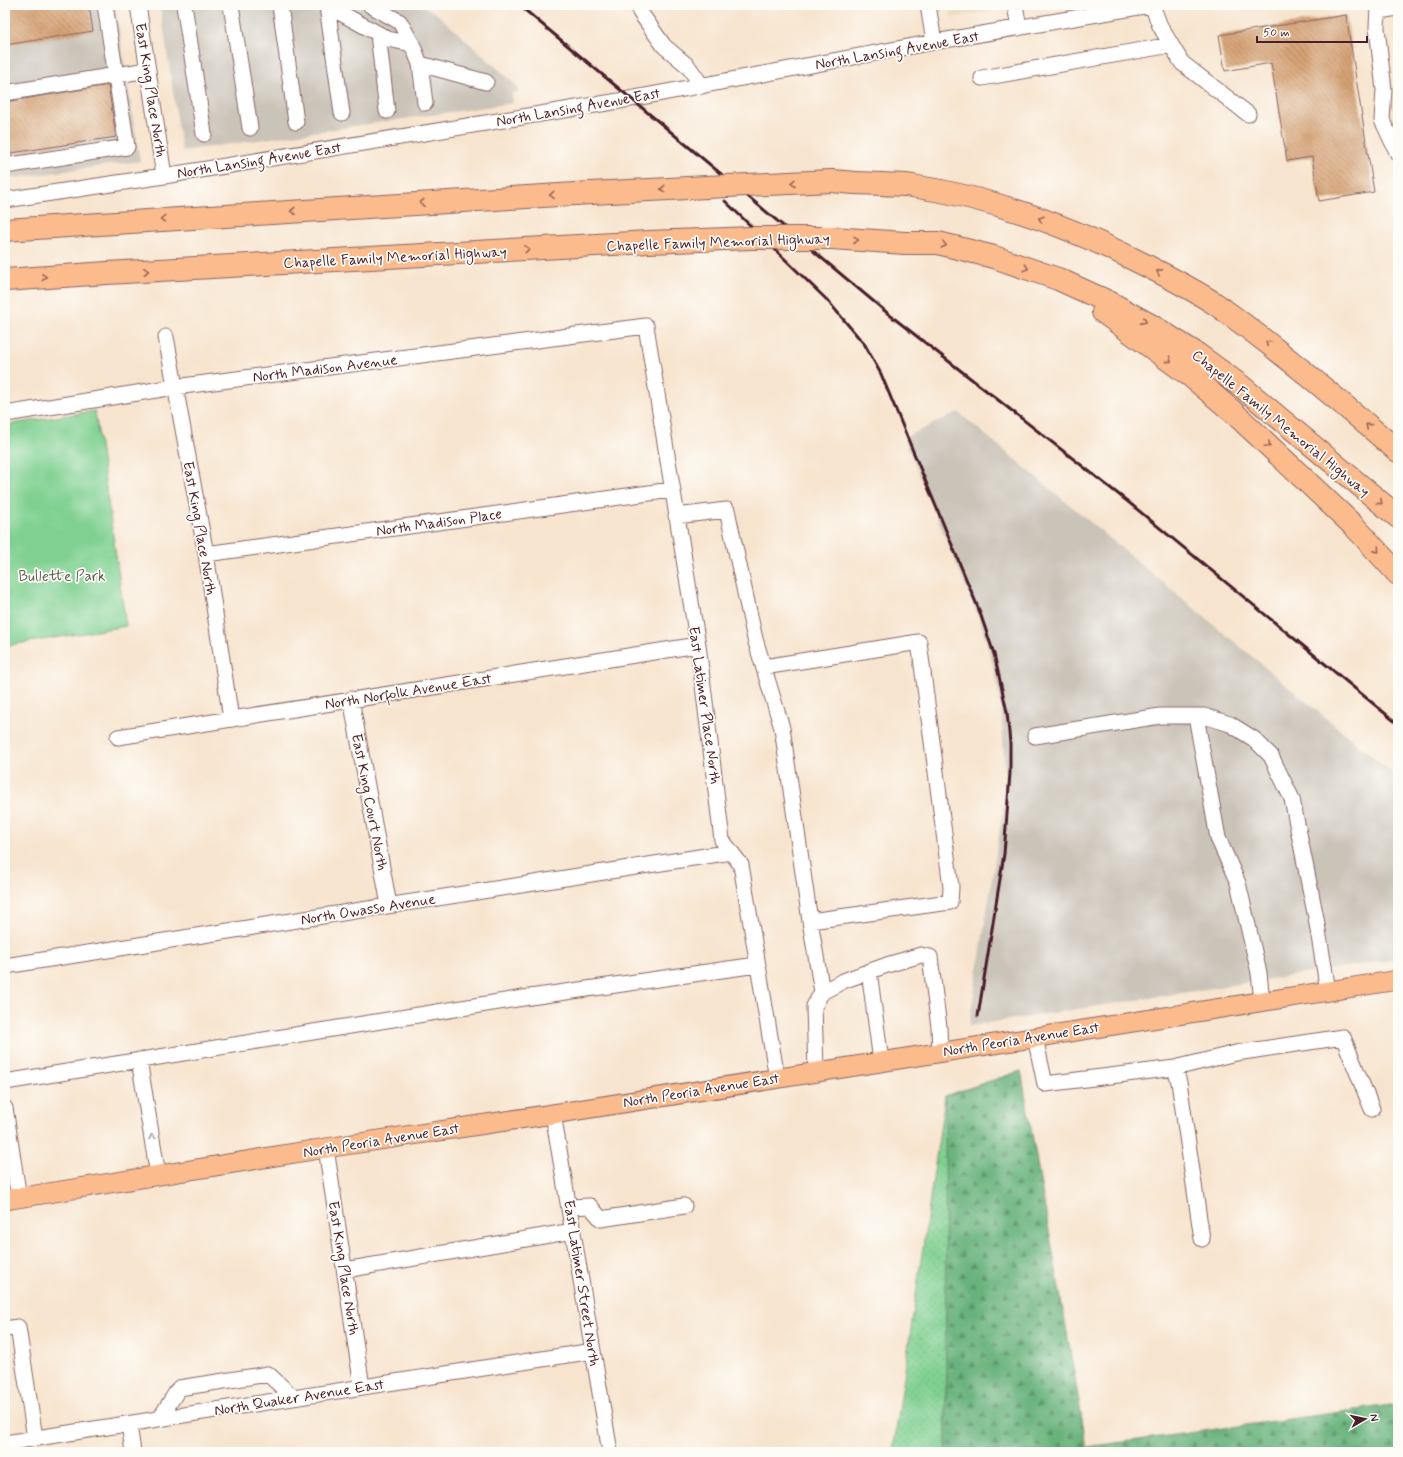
<svg xmlns="http://www.w3.org/2000/svg" width="1403" height="1457" viewBox="0 0 1403 1457" font-family="Mynerve,sans-serif">
	<defs>
		<pattern id="grass-dots" width="8" height="8" patternUnits="userSpaceOnUse"><rect width="8" height="8" fill="#7fd091"/><path d="M2 2h.1M6 6h.1" fill="none" stroke="#6fb27d" stroke-width="1.8" stroke-linecap="round"/></pattern>
		<pattern id="forest-firs" width="22" height="20" patternUnits="userSpaceOnUse"><rect width="22" height="20" fill="#67b27b"/><path d="M5 1l3.5 6h-7zM16 11l3.5 6h-7z" fill="#579065"/></pattern>
		<pattern id="building-back-hatch" width="6" height="6" patternUnits="userSpaceOnUse"><rect width="6" height="6" fill="#d6a274"/><path d="M-1 5l2 2M0 0l6 6M5-1l2 2" fill="none" stroke="#b0835f"/></pattern>
	</defs>
	<rect width="100%" height="100%" fill="#fdfcf7"/>
	<filter id="ink" filterUnits="userSpaceOnUse"><feTurbulence type="fractalNoise" baseFrequency=".025" numOctaves="2"/><feDisplacementMap in="SourceGraphic" scale="8" xChannelSelector="R" yChannelSelector="G"/><feConvolveMatrix kernelMatrix="1 2 1 2 8 2 1 2 1" color-interpolation-filters="sRGB"/></filter>
	<filter id="wash" filterUnits="userSpaceOnUse"><feTurbulence type="fractalNoise" baseFrequency=".012" numOctaves="4" result="noise"/><feDisplacementMap in="SourceGraphic" scale="16" xChannelSelector="R" yChannelSelector="G"/><feGaussianBlur stdDeviation="0.9" result="paint"/><feColorMatrix in="noise" values="0 0 0 0 0 0 0 0 0 0 0 0 0 0 0 0 0 1.4 0 .05"/><feComposite in="paint" operator="in"/></filter>
	<g filter="url(#wash)">
		<rect width="100%" height="100%" fill="#f7e4ce"/>
		<!-- built -->
		<path fill="#ead8ba" d="M949,5h75l-73,13z"/>
		<!-- industrial -->
		<path fill="#cac3b8" d="M5,5h110l25,156 -135,18z
			M160,5h261l15,8 81,73 1,6 -6,1 1,10 -331,48z
			M958,412l440,366v181l-429,67 37,-237 -4,-73 -6,-40 -15,-53 -77,-185z"/>
		<!-- grass -->
		<path fill="url(#grass-dots)" stroke="#64785e" d="M1021,1071l60,381h-188l52,-356z"/>
		<!-- forest -->
		<path fill="url(#forest-firs)" stroke="#586853" d="M1021,1071l66,376 311,-43v48h-452l-1,-356z"/>
		<!-- park -->
		<path fill="#7fd091" stroke="#64785e" d="M95,411l31,215 -121,20v-221z"/>
		<g id="blocks">
			<!-- building -->
			<path fill="url(#building-back-hatch)" d="M5,5h57l1,3 26,-3 4,26 -88,14z
				M1346,15l28,177 -55,9 -7,-44 -25,4 -16,-98 -46,8 -6,-36z
				M108,85l8,52 -111,17v-52z"/>
		</g>
	</g>
	<g filter="url(#ink)">
		<use href="#blocks" fill-opacity="0" stroke="#876464" stroke-width="1"/>
		<g fill="none" stroke-linecap="round" stroke-linejoin="round">
			<!-- minor casing -->
			<g stroke="#876464" stroke-width="17">
				<path id="minor" d="M138,5l26,171
					M184,5l20,129
					M231,5l19,123
					M280,5l16,117
					M326,5l62,34 24,5
					M370,5l30,17 12,22 8,20 66,18
					M639,5l1,7 24,34 24,20 14,20
					M928,5l6,37
					M1015,5l4,23
					M1152,5l8,21 22,37 66,51
					M1378,5l-1,23 7,62 -2,30 16,34
					M327,6l15,107
					M1378,11l20,-3
					M378,34l9,77
					M420,64l5,39
					M982,78l189,-33
					M5,93l143,-23
					M5,166l122,-19 -22,-142
					M5,200l159,-24 455,-75 315,-59 216,-37
					M166,337l40,217 25,165
					M5,414l170,-27 471,-61 52,319 24,195 19,25 36,213
					M676,516l51,-6 28,129 27,89 28,193 12,71
					M206,554l465,-64
					M764,667l155,-25 32,245 -1,15 -140,19
					M351,699l38,206
					M1196,716l22,122 20,45 21,90 3,28
					M1035,736l125,-20h44l26,8 24,15 17,17 21,43 24,119 12,73
					M118,737l580,-92
					M5,966l726,-114
					M869,971l12,90
					M1035,1037l10,47 130,-16 4,14 23,157
					M139,1060l19,115
					M1175,1068l61,-15 107,-16 29,72
					M816,1072l-2,-66 8,-14 21,-11 44,-16 34,-10 9,2 9,70 1,25
					M5,1082l518,-84 234,-33
					M5,1108l14,90
					M553,1114l57,338
					M326,1148l36,239
					M569,1207l21,-1 11,13 83,-13
					M345,1270l228,-39
					M5,1329l13,-2 17,111
					M160,1418l19,-30 89,-14 26,24
					M129,1424l4,28
					M5,1443l588,-92"/>
			</g>
			<!-- major casing -->
			<g stroke="#876464" stroke-width="21">
				<path id="major" d="M5,1200l321,-52 227,-34 845,-134"/>
			</g>
			<!-- highway casing -->
			<g stroke="#876464" stroke-width="24">
				<path id="highway" d="M832,181c17,2 34,3 51,3 10,1 20,0 29,2 81,12 157,40 229,77 26,13 52,26 76,42 63,45 122,96 181,146
					M5,230l586,-37
					M905,243h33l56,14 64,22 53,24 43,24 43,27 44,32 157,131
					M5,280l102,-7 542,-31
					M1103,312l89,65 39,33 124,117 43,47"/>
			</g>
			<!-- minor -->
			<use href="#minor" stroke="#fff" stroke-width="15"/>
			<!-- major -->
			<use href="#major" stroke="#fbbb8d" stroke-width="19"/>
			<!-- highway -->
			<use href="#highway" stroke="#fbbb8d" stroke-width="22"/>
			<!-- rail -->
			<path stroke="#4a1f2b" stroke-width="3" d="M519,5l372,311 236,185 271,223
				M725,201l102,99 38,45 16,29 98,236 15,44 13,58 3,31v30l-6,81 -26,162"/>
			<!-- highway-bridge casing -->
			<g stroke="#876464" stroke-width="24" stroke-linecap="butt">
				<path id="highway-bridge" d="M591,193l155,-8 86,-4
					M649,242l103,-4h80l73,5"/>
			</g>
			<!-- highway-bridge -->
			<use href="#highway-bridge" stroke="#fbbb8d" stroke-width="22"/>
		</g>
		<!-- one-way arrows -->
		<defs><path id="oneway-chevron" d="M-2-3.5L2.5 0L-2 3.5" fill="none" stroke-width="1.6" stroke-linecap="round" stroke-linejoin="round"/></defs>
		<g stroke="#9a6557">
			<use href="#oneway-chevron" transform="translate(793 183) rotate(178)"/>
			<use href="#oneway-chevron" transform="translate(663 189) rotate(177)"/>
			<use href="#oneway-chevron" transform="translate(552 195) rotate(177)"/>
			<use href="#oneway-chevron" transform="translate(422 203) rotate(177)"/>
			<use href="#oneway-chevron" transform="translate(293 211) rotate(177)"/>
			<use href="#oneway-chevron" transform="translate(163 219) rotate(177)"/>
			<use href="#oneway-chevron" transform="translate(1041 219) rotate(-161)"/>
			<use href="#oneway-chevron" transform="translate(856 240) rotate(3)"/>
			<use href="#oneway-chevron" transform="translate(944 245) rotate(14)"/>
			<use href="#oneway-chevron" transform="translate(527 249) rotate(-3)"/>
			<use href="#oneway-chevron" transform="translate(1026 268) rotate(19)"/>
			<use href="#oneway-chevron" transform="translate(146 271) rotate(-3)"/>
			<use href="#oneway-chevron" transform="translate(1159 272) rotate(-153)"/>
			<use href="#oneway-chevron" transform="translate(44 277) rotate(-4)"/>
			<use href="#oneway-chevron" transform="translate(1144 321) rotate(28)"/>
			<use href="#oneway-chevron" transform="translate(1268 343) rotate(-142)"/>
			<use href="#oneway-chevron" transform="translate(1169 360) rotate(37)"/>
			<use href="#oneway-chevron" transform="translate(1368 426) rotate(-140)"/>
			<use href="#oneway-chevron" transform="translate(1268 445) rotate(43)"/>
			<use href="#oneway-chevron" transform="translate(1380 502) rotate(40)"/>
			<use href="#oneway-chevron" transform="translate(1377 550) rotate(48)"/>
		</g>
		<use stroke="#ae9aa0" href="#oneway-chevron" transform="translate(152 1137) rotate(-99)"/>
	</g>
	<g text-anchor="middle" stroke-width="3.5" stroke-linejoin="round" paint-order="stroke">
		<!-- street labels -->
		<g font-size="15" fill="#4a1f2b" stroke="#fdfcf7">
			<text transform="translate(897 50) rotate(-10)" y="5">North Lansing Avenue East</text>
			<text transform="translate(151 90) rotate(81)" y="5">East King Place North</text>
			<text transform="translate(578 107) rotate(-10)" y="5">North Lansing Avenue East</text>
			<text transform="translate(259 160) rotate(-9)" y="5">North Lansing Avenue East</text>
			<text transform="translate(718 242) rotate(-2)" y="5">Chapelle Family Memorial Highway</text>
			<text transform="translate(395 257) rotate(-3)" y="5">Chapelle Family Memorial Highway</text>
			<text transform="translate(325 368) rotate(-7)" y="5">North Madison Avenue</text>
			<text transform="translate(1281 423) rotate(39)" y="5">Chapelle Family Memorial Highway</text>
			<text transform="translate(439 522) rotate(-8)" y="5">North Madison Place</text>
			<text transform="translate(200 528) rotate(80)" y="5">East King Place North</text>
			<text transform="translate(408 691) rotate(-9)" y="5">North Norfolk Avenue East</text>
			<text transform="translate(705 705) rotate(82)" y="5">East Latimer Place North</text>
			<text transform="translate(370 802) rotate(79)" y="5">East King Court North</text>
			<text transform="translate(368 909) rotate(-9)" y="5">North Owasso Avenue</text>
			<text transform="translate(1021 1039) rotate(-9)" y="5">North Peoria Avenue East</text>
			<text transform="translate(701 1090) rotate(-9)" y="5">North Peoria Avenue East</text>
			<text transform="translate(381 1140) rotate(-9)" y="5">North Peoria Avenue East</text>
			<text transform="translate(344 1268) rotate(81)" y="5">East King Place North</text>
			<text transform="translate(582 1283) rotate(81)" y="5">East Latimer Street North</text>
			<text transform="translate(299 1397) rotate(-9)" y="5">North Quaker Avenue East</text>
		</g>
		<!-- park labels -->
		<g font-size="15" fill="#5d5d4f" stroke="#fdfcf7">
			<text x="62" y="581">Bullette Park</text>
		</g>
	</g>
	<!-- margin -->
	<rect width="1403" height="1457" fill="none" stroke="#fdfcf7" stroke-width="20"/>
	<!-- north arrow -->
	<g transform="translate(1365 1419) rotate(81)" stroke="#fdfcf7" stroke-width="3" paint-order="stroke">
	<path d="M0-3L7 15L0 10L-7 15Z" fill="#4a1f2b"/>
	<text y="-6" font-size="11" font-weight="bold" text-anchor="middle" fill="#4a1f2b">N</text>
	</g>
	<!-- scale -->
	<path d="M1257 36v6h110v-6" fill="none" stroke="#4a1f2b" stroke-width="2"/>
	<text x="1263" y="36" font-size="12" fill="#4a1f2b" stroke="#fdfcf7" stroke-width="3" paint-order="stroke">50 m</text>
</svg>
